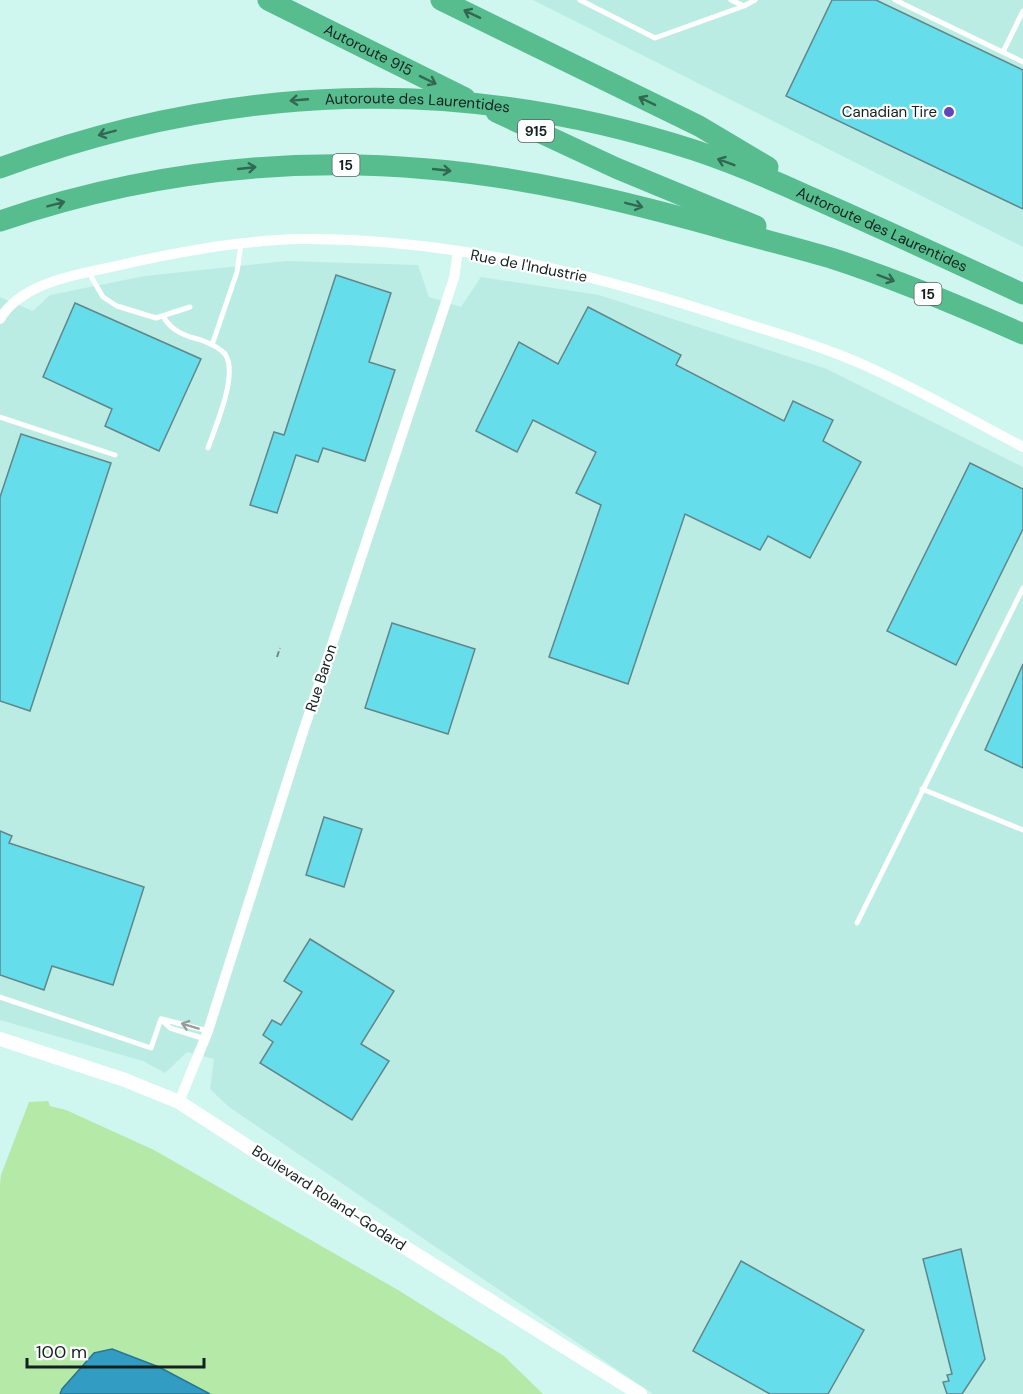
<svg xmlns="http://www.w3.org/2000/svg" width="1023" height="1394" viewBox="0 0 1023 1394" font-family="'DM Sans',sans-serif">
	<rect width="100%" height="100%" fill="#cff6ef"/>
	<!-- built -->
	<path fill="#bbece3" d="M533,0h490v247z
		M286,261l132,4 11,32 32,10 20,-30 118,18 228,74 196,98v927h-370l-424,-287 -19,-18 4,-30 -27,-7 -22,21 -22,-12 -143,-41v-723l33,14 17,-16 95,-19z"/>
	<!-- green -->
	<path fill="#b4e9a8" d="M48,1101l2,5 16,4 88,40 244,140 106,66 39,38h-333l-51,-27 -47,-18 -50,40 -2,5h-60v-209l1,-10 28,-73z"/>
	<!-- water -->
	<path fill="#339cc2" stroke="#297791" stroke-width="1.5" d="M112,1349l47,18 51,27h-150l2,-5 32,-36z"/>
	<!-- building -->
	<path fill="#65ddea" stroke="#61868a" stroke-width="1.5" d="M832,0h44l147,70v139l-237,-113z
		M336,275l55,18 -22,69 26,8 -30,91 -42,-13 -5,14 -22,-7 -19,58 -27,-8 24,-73 10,3z
		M75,303l126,56 -42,92 -54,-25 7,-17 -69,-32z
		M588,307l93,48 -5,10 108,56 9,-20 40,19 -10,21 38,21 -51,96 -42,-22 -8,14 -75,-36 -57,170 -79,-27 52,-152 -25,-12 20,-41 -63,-32 -16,32 -41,-21 43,-89 39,22z
		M21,434l90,29 -81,248 -30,-10v-204z
		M970,463l53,26v40l-67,136 -69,-34z
		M392,623l83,26 -27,85 -83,-26z
		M1023,664v104l-38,-18z
		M324,817l38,12 -18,58 -38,-12z
		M0,831l12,5 -3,7 135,44 -31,98 -61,-19 -8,24 -44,-15z
		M310,939l84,52 -33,53 28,17 -37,59 -92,-57 13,-21 -10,-7 9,-15 9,5 21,-33 -18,-11z
		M961,1249l24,110 -23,35h-15l-4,-12 6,-1 -2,-6 5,-1 -29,-115z
		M741,1261l123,69 -36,64h-58l-77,-43z"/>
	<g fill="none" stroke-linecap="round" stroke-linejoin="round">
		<!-- path -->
		<path stroke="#6f8a85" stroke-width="2" stroke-dasharray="6 3" stroke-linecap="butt" d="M277,657l3,-9"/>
		<!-- service -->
		<path stroke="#fff" stroke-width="5" d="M580,0l75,38 89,-32
			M731,0l13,6 11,-6
			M895,0l128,62
			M1003,52l20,-41
			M89,273l14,24 14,9 39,12 34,-11
			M163,316c8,15 22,20 38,24 8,3 18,7 24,14 14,20 -10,73 -17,94
			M212,345l25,-73 4,-28
			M0,417l115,38
			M922,789l101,41
			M857,923l166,-335
			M0,997l151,51 10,-29
			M161,1019l9,9 35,11
			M162,1019l46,12"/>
		<!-- minor -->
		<path stroke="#fff" stroke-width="10" d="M0,319c23,-39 83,-45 125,-55 57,-13 117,-24 176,-25 141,-1 282,32 415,75 49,16 100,30 148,51 54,24 106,54 159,82
			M179,1102l29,-71 94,-296 152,-457 4,-26"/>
		<!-- tertiary -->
		<path stroke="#fff" stroke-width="14" d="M0,1039l125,41 54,22 190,123 271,169"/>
		<!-- motorway -->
		<g stroke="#57bd8f" stroke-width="21">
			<path id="s1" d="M268,0l197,98"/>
			<path d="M441,0l258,126 69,41"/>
			<path d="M496,112l120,56 140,58"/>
			<path id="s2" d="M0,168c231,-85 459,-94 694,-18 39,13 77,29 114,46 73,32 144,65 215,98"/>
			<path d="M0,221c138,-47 283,-65 428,-52 98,8 195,32 290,58 38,11 76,20 113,31 65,21 129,48 192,76"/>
		</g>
	</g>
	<!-- one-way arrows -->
	<defs><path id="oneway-shaft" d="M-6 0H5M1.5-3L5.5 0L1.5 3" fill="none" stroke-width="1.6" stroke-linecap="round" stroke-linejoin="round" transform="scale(1.5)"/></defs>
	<g stroke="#326851">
		<use href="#oneway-shaft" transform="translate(472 14) rotate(-155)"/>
		<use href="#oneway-shaft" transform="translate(428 80) rotate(26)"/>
		<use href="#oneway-shaft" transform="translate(299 100) rotate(175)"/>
		<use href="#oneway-shaft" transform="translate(647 101) rotate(-154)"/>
		<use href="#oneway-shaft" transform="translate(107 133) rotate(165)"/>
		<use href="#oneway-shaft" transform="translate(726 162) rotate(-159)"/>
		<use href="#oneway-shaft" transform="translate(247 168) rotate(-6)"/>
		<use href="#oneway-shaft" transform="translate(442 170) rotate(6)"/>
		<use href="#oneway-shaft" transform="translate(56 204) rotate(-15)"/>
		<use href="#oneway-shaft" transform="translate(634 205) rotate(14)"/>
		<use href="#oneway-shaft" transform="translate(886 278) rotate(20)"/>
	</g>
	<use stroke="#959c9a" href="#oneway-shaft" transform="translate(190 1026) rotate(-163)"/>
	<!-- markers -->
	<circle fill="#6643bb" stroke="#fff" stroke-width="2" cx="949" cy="112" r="6"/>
	<g text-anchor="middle" stroke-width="4.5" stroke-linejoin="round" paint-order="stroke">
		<!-- shield labels -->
		<g fill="#fff" stroke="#5a6462" stroke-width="1.5">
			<rect x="518" y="120" width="36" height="22" rx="4.5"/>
			<rect x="332.5" y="154" width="27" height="22" rx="4.5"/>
			<rect x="914.5" y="283" width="27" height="22" rx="4.5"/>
		</g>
		<g font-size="14" font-weight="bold" fill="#13221f">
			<text x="536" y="136">915</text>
			<text x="346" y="170">15</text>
			<text x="928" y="299">15</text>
		</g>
		<!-- street labels -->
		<g font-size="15" fill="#13221f" stroke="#fff">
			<text dy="5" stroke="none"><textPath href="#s1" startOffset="112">Autoroute 915</textPath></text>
			<text dy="5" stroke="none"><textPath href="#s2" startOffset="426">Autoroute des Laurentides</textPath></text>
			<text dy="5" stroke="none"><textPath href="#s2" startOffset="912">Autoroute des Laurentides</textPath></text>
			<text transform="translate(529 266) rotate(11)" y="5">Rue de l'Industrie</text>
			<text transform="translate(321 678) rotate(-72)" y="5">Rue Baron</text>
			<text transform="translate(329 1198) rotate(33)" y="5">Boulevard Roland-Godard</text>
		</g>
		<!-- poi labels -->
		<g font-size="15" fill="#13221f" stroke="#fff" text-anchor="end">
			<text x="937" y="117">Canadian Tire</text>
		</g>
	</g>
	<!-- scale -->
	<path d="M27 1358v9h177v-9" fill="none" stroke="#13221f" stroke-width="3"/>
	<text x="36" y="1358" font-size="18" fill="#13221f" stroke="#ffffff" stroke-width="4.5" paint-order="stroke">100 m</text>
</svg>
